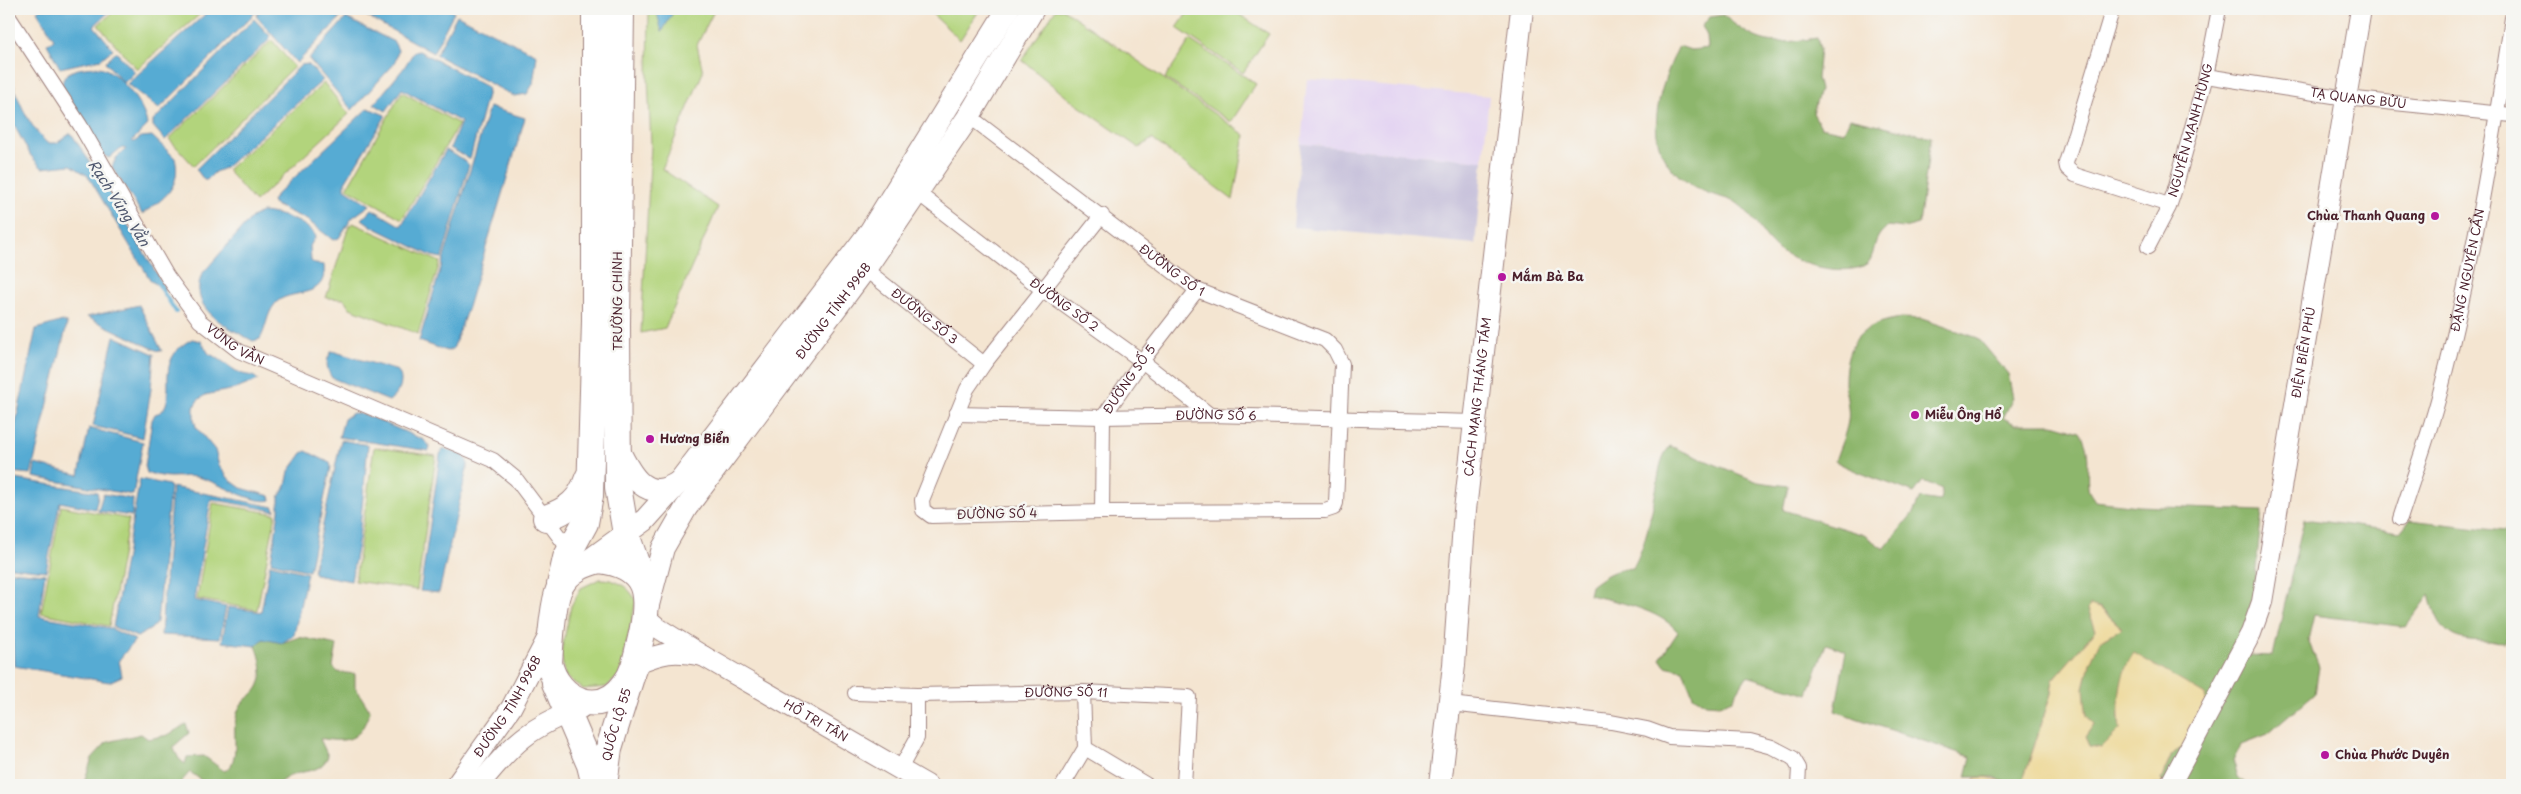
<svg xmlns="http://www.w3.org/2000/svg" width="2521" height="794" viewBox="0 0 2521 794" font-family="'Playpen Sans',sans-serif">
	<rect width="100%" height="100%" fill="#f6f6f2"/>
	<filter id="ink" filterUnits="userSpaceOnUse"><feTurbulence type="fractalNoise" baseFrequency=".02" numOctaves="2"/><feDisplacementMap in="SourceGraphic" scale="10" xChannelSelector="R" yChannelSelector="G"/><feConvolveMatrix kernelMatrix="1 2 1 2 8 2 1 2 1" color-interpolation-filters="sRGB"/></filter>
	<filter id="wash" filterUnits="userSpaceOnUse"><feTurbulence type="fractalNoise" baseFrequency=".0096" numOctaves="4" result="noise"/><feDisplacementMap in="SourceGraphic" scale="20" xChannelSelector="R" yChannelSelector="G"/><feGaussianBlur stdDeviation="1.12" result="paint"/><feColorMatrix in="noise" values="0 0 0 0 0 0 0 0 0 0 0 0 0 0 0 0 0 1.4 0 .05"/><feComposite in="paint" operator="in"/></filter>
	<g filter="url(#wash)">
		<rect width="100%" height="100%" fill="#f4e5d1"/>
		<!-- built -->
		<path fill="#e3d3f2" d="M1307,79l182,17 -6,65 -182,-17z"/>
		<!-- industrial -->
		<path fill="#c6c0da" d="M1301,144l182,17 -8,83 -182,-17z"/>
		<!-- green -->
		<path fill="#b2d47c" stroke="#7e7a54" d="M117,9h89l-69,60 -39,-44z
			M649,9h66l-18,36 6,27 -41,97 56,38 -53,121 -24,5 10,-188 -3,-67z
			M927,9h53l-20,31z
			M1056,9h7l182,126 -12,65 -81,-61 -13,9 -70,-49 -47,-39z
			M1190,9h41l38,25 -26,39 -66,-45z
			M272,40l22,27 -100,99 -25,-27z
			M1190,40l66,44 -25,38 -66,-44z
			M324,83l25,31 -94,88 -28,-32z
			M402,92l57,32 -57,95 -55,-31z
			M353,223l87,39 -22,72 -68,-26 -6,-9 -18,-1 23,-72z
			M374,447l62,9 -19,134 -62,-9z
			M213,503l63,11 -19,96 -60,-11z
			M61,506l68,13 -20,107 -68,-13z
			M600,579c16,0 29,7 36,22l-16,74 -14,12 -23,2 -18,-13 -4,-22 10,-48 10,-18z"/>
		<!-- forest -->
		<path fill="#8db66c" stroke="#6c6a4c" d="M1723,15c37,31 48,30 94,23l3,11 -3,29 3,12 -7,23 8,14 23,5 6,-14 81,19 -12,87 -15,4 -16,-2c-3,3 -8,7 -10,11 -6,10 -3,24 -15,29 -22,10 -69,-2 -87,-18 -14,-12 -24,-35 -39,-45 -11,-6 -25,-7 -36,-13 -16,-7 -34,-22 -40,-39 -13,-31 4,-77 18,-105l12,4 17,-2 -1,-12 -5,-10 8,-9z
			M1902,318l20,1 56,19 30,36 5,24 -10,20 12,6h38l27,8c12,19 6,34 8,55 0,5 5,10 7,14l44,5 123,5 -15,144 26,1 31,-137 96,13 10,-12 102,12v99l-7,11c-46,-3 -62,4 -75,-47l-24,32 -92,-12 -6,25 11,27 -4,26 -47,41 -26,10 -9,16 5,17 9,8h-83l-3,-5 11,-26 11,-7 -58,-74c-6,20 -8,35 -5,56l-19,19 -12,-2 -4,-9 9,-13 -7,-8 -3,-14v-14l6,-25 10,-22 22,-13 -22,-21 -12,2 8,21 -43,50 -2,14 -29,90 -7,1 -21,-8h-28l5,-20 -136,-46 11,-60 -20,-7 -18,50 -61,-18 -15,24 -12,5 -14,-1 -13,-8 -10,-26 -18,-4 -5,-7 18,-27c-17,-22 -62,-31 -89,-37l2,-9c14,-11 24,-17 42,-18 13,-24 18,-52 23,-78 4,-18 2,-29 14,-44l88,36 30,4 -5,24 81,25 20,14 29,-36 7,-15 20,3 2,-12 -19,-8 -9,12c-26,-11 -54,-18 -79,-32 4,-13 11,-27 13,-40 2,-13 -3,-27 -3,-39 0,-41 17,-59 57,-64z
			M299,637l38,8 -4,22 5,5 17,2v13l15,24c-8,21 -13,31 -38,29 -4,0 -8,-2 -12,-1l8,17c-7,17 -20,13 -35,19 -5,1 -10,5 -14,8v2h-71l-18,-13 -12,13h-95l9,-27 15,-16 34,-8 7,5 20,-4 18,-11 3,9 -16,14 6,12 6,5 2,-7 17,-1 20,15 6,-3c10,-20 1,-34 7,-54 2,-8 6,-13 13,-18 16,-12 13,-34 6,-50l7,-7 22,3z"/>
		<!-- sand -->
		<path fill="#eeda9e" stroke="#9c7c64" d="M2090,605l10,3 22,20 -22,13 -10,22 -6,25 1,14 2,14 7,8 -9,13 4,9 12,2 19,-19c-3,-23 -1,-57 14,-76l71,42 2,16 -24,36 -11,7 -11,26 3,5h-193l4,-7c20,-4 31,9 47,6l29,-90 2,-14 43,-50 -8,-21z"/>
		<!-- water -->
		<path fill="#57abd3" stroke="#50657f" d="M39,9h73l-18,17 19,23 -12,10 -41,9 -13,-24 7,-5 -17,-28z
			M211,9h48l-100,100 -32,-25z
			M261,9h76l6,6 -46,48 -41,-47z
			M354,9h93l7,3 -21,41z
			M656,9h19l-13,23z
			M457,15l80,40 -4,29 -6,10 -13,2 -78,-41z
			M346,18l48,24 4,8 -3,13 -43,47 -43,-51z
			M254,19l16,17 -1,4 -104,100 -12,-14v-5z
			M419,51l68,36 1,4 -18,68 -20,-11 11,-26 -59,-33 -16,22 -12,-7 29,-35 11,-17z
			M116,52l19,20 -11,11 -19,-21z
			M308,64l15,16 -98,88 -10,4 -8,8h-3l-8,-11 101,-100 4,-4z
			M99,67c18,2 48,41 48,59l-15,15 2,1 7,-5 11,-1 23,22c7,29 -11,41 -33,56l-30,-47 4,-9 10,-9 -5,-1 -12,10 -8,-4 -39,-68c1,-19 23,-18 37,-19z
			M9,70c7,26 18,54 38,73h10l14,-10 33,51 62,106 -15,-9 -63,-105 -17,-11 -29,3 -11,-12 -22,-40z
			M489,107l36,11 -57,189 -15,42 -6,2 -28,-10z
			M368,108l17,7v2l-40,65v7l25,16 -18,13 -13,20 -6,2 -26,-20 -34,-16 -1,-3 5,-7z
			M446,150l18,10 5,5 -27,93 -10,-2 -59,-29 -11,-8 10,-10 29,17z
			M262,212c17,1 44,9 54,24l-6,10 1,15 4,3 9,1c4,37 -36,22 -49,39 -9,11 -8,23 -15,35l-7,2c-25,-14 -66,-31 -51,-67l50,-57z
			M139,305l23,46 -6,-1 -69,-33z
			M63,321l4,3 -36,150 -22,-2v-18l27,-125z
			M114,336l40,18 -3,35 -8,49 -50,-12z
			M192,339l9,2 8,13c13,5 19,13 31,19 7,3 13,1 18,7l-19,8 -34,7 -8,6 -3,7v11l2,8 19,23 4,16 11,14 11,8 29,8 1,4c-18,5 -51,-17 -70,-22 -11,-3 -20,-1 -31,-1 -7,0 -16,-3 -23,-4l-2,-7 7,-46 3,-6 6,-2c18,-18 -10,-51 31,-73z
			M332,351l66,20c7,11 1,22 -9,30l-57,-23c-6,-9 -7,-18 0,-27z
			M353,413l13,2 58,25 6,7 -1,4 -90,-14 5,-18z
			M89,428l54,14 -10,53 -100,-18 2,-13 44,11z
			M341,440l27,5 -9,93 -8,43 -36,-7 -2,-3z
			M445,449l19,6 4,9 -29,129 -19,-2 1,-5 19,-131 2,-5z
			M306,451l24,12 1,4 -22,104 -38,-9 8,-51v-14l7,-11 3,-15 13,-18z
			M9,478l88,14 1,4 -3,13 -35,-7 -14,69 -36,-4z
			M140,479l29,6 1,3 -13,134 -6,7 -14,8 -24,-10z
			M172,487l102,20 1,4 -64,-12 -17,101 32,7 -6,31 -59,-3z
			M103,494l30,5 -1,17 -34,-5z
			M270,564l37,9 -13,62 -12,8 -19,-4 -7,7 -34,-4 6,-35 33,5z
			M9,571l36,3 -6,42 71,12 25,12 -16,20 3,16 -13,6 -95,-16z"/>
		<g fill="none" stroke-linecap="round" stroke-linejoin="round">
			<!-- stream -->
			<path stroke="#57abd3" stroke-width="4" d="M157,282l19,30"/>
		</g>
	</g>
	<g filter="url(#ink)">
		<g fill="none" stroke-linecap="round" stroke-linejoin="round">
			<!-- street casing -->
			<g stroke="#9f827e" stroke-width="16">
				<g id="street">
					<path d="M2112,11l-46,152 1,5 8,7 94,30"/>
					<path id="s1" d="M9,17l71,108 87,151 33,45 39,30 254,109 23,19 54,72"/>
					<path id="s2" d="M2206,76l140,22 166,17"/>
					<path id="s3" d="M969,116l228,174 128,50 10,10 7,14 -6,139 -2,5 -9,3 -223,1 -171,4 -8,-6 -1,-10 45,-111 17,-25 118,-149"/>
					<path id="s4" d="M918,193l125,97 99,71 68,54"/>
					<path id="s5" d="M2148,247l21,-40 6,-18 31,-113 13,-67"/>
					<path id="s6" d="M865,269l119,95"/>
					<path id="s7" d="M956,414l147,3 107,-2 266,7"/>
					<path id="s8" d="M1102,512l1,-95 39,-56 55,-71"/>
					<path id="s9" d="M2400,519c14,-44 31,-89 42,-134 31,-121 51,-244 70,-367"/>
					<path id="s10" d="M855,693l62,2 166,-3 106,5 -5,88"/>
					<path d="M1450,704l161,18 36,7 22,8 81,4 22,6 21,11 6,10 -1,17"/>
					<path d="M1085,748l62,37"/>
					<path d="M900,769l17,-31v-43"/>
					<path d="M1063,785l22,-37 -2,-56"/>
				</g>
			</g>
			<!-- secondary casing -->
			<g stroke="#9f827e" stroke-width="22">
				<g id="secondary">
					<path id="s11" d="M703,656l224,129"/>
					<path d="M635,664c27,-12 39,-14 68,-8l-45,-28 -13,-11"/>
					<path id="s12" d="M456,785l55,-77 37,-71"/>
					<path d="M479,785c33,-41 51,-59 102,-77"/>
					<path id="s13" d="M2170,785l81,-152 11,-31 99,-593"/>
				</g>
			</g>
			<!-- primary casing -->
			<g stroke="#9f827e" stroke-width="24">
				<g id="primary">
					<path d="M618,449c13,27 28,55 61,33"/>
					<path d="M586,563l59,-43 34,-38 191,-250 138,-223"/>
					<path id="s14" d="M648,605l15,-57 23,-40 179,-239 104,-153 64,-107"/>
					<path id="s15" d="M1440,785l14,-120 11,-155 57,-501"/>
				</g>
			</g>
			<!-- highway casing -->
			<g stroke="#9f827e" stroke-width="28">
				<g id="highway">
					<path d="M621,9l-4,315 1,163 8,47 19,55"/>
					<path d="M546,518c23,-8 34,-17 42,-40"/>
					<path d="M600,560c50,6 50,37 41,78 -4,16 -6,33 -16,46 -25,35 -68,16 -76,-21 1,-17 4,-66 12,-78 8,-15 23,-21 39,-25z"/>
					<path d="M560,585l6,-27 19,-35 5,-27 5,-175v-312"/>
					<path d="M555,683l35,82 5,20"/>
					<path id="s16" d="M604,785l5,-37 22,-71"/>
				</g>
			</g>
			<!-- street -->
			<use href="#street" stroke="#fff" stroke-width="14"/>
			<!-- secondary -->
			<use href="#secondary" stroke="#fff" stroke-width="20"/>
			<!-- primary -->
			<use href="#primary" stroke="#fff" stroke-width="22"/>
			<!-- highway -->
			<use href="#highway" stroke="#fff" stroke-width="26"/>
		</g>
	</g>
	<!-- markers -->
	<g fill="#b5179e" stroke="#f6f6f2" stroke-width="2">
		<circle cx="2435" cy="216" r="5"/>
		<circle cx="1502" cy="277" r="5"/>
		<circle cx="1915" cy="415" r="5"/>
		<circle cx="650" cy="439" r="5"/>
		<circle cx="2325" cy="755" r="5"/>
	</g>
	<g text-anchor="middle" stroke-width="5" stroke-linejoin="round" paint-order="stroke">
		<!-- street labels -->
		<g font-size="12" fill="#4a1f2b" stroke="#f6f6f2">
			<text dy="4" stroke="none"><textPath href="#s2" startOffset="154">TẠ QUANG BỬU</textPath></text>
			<text dy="4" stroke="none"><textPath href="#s5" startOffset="125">NGUYỄN MẠNH HÙNG</textPath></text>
			<text dy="4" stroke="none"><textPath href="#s3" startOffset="255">ĐƯỜNG SỐ 1</textPath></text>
			<text dy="4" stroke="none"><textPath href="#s9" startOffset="258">ĐẶNG NGUYÊN CẨN</textPath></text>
			<text transform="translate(618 301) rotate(-90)" y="4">TRƯỜNG CHINH</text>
			<text dy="4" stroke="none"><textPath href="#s4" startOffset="184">ĐƯỜNG SỐ 2</textPath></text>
			<text dy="4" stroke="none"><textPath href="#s14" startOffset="351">ĐƯỜNG TỈNH 996B</textPath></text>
			<text dy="4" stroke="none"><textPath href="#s6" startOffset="76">ĐƯỜNG SỐ 3</textPath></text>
			<text dy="4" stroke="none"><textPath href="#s1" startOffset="402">VŨNG VẰN</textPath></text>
			<text dy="4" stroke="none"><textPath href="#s13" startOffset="458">ĐIỆN BIÊN PHỦ</textPath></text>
			<text dy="4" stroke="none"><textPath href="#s8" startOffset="141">ĐƯỜNG SỐ 5</textPath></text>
			<text dy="4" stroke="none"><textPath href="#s15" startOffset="390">CÁCH MẠNG THÁNG TÁM</textPath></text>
			<text dy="4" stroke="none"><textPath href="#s7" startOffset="260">ĐƯỜNG SỐ 6</textPath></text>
			<text transform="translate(997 514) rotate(-1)" y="4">ĐƯỜNG SỐ 4</text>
			<text dy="4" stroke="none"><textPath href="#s10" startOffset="211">ĐƯỜNG SỐ 11</textPath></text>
			<text dy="4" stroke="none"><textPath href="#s12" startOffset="94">ĐƯỜNG TỈNH 996B</textPath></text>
			<text dy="4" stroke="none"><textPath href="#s11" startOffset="130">HỒ TRI TÂN</textPath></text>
			<text dy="4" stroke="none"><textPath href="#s16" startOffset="62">QUỐC LỘ 55</textPath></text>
		</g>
		<!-- poi labels -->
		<g font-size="12" font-weight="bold" fill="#4a1f2b" stroke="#f6f6f2" text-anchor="start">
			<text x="2425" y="220" text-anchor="end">Chùa Thanh Quang</text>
			<text x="1512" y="281">Mắm Bà Ba</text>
			<text x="1925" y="419">Miễu Ông Hổ</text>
			<text x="660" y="443">Hương Biển</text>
			<text x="2335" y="759">Chùa Phước Duyên</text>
		</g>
		<!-- water labels -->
		<g font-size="14" font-style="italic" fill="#4f576e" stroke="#f6f6f2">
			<text transform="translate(119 203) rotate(57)" y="5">Rạch Vũng Vằn</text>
		</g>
	</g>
	<!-- margin -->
	<rect width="2521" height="794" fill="none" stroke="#f6f6f2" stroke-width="30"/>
</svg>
